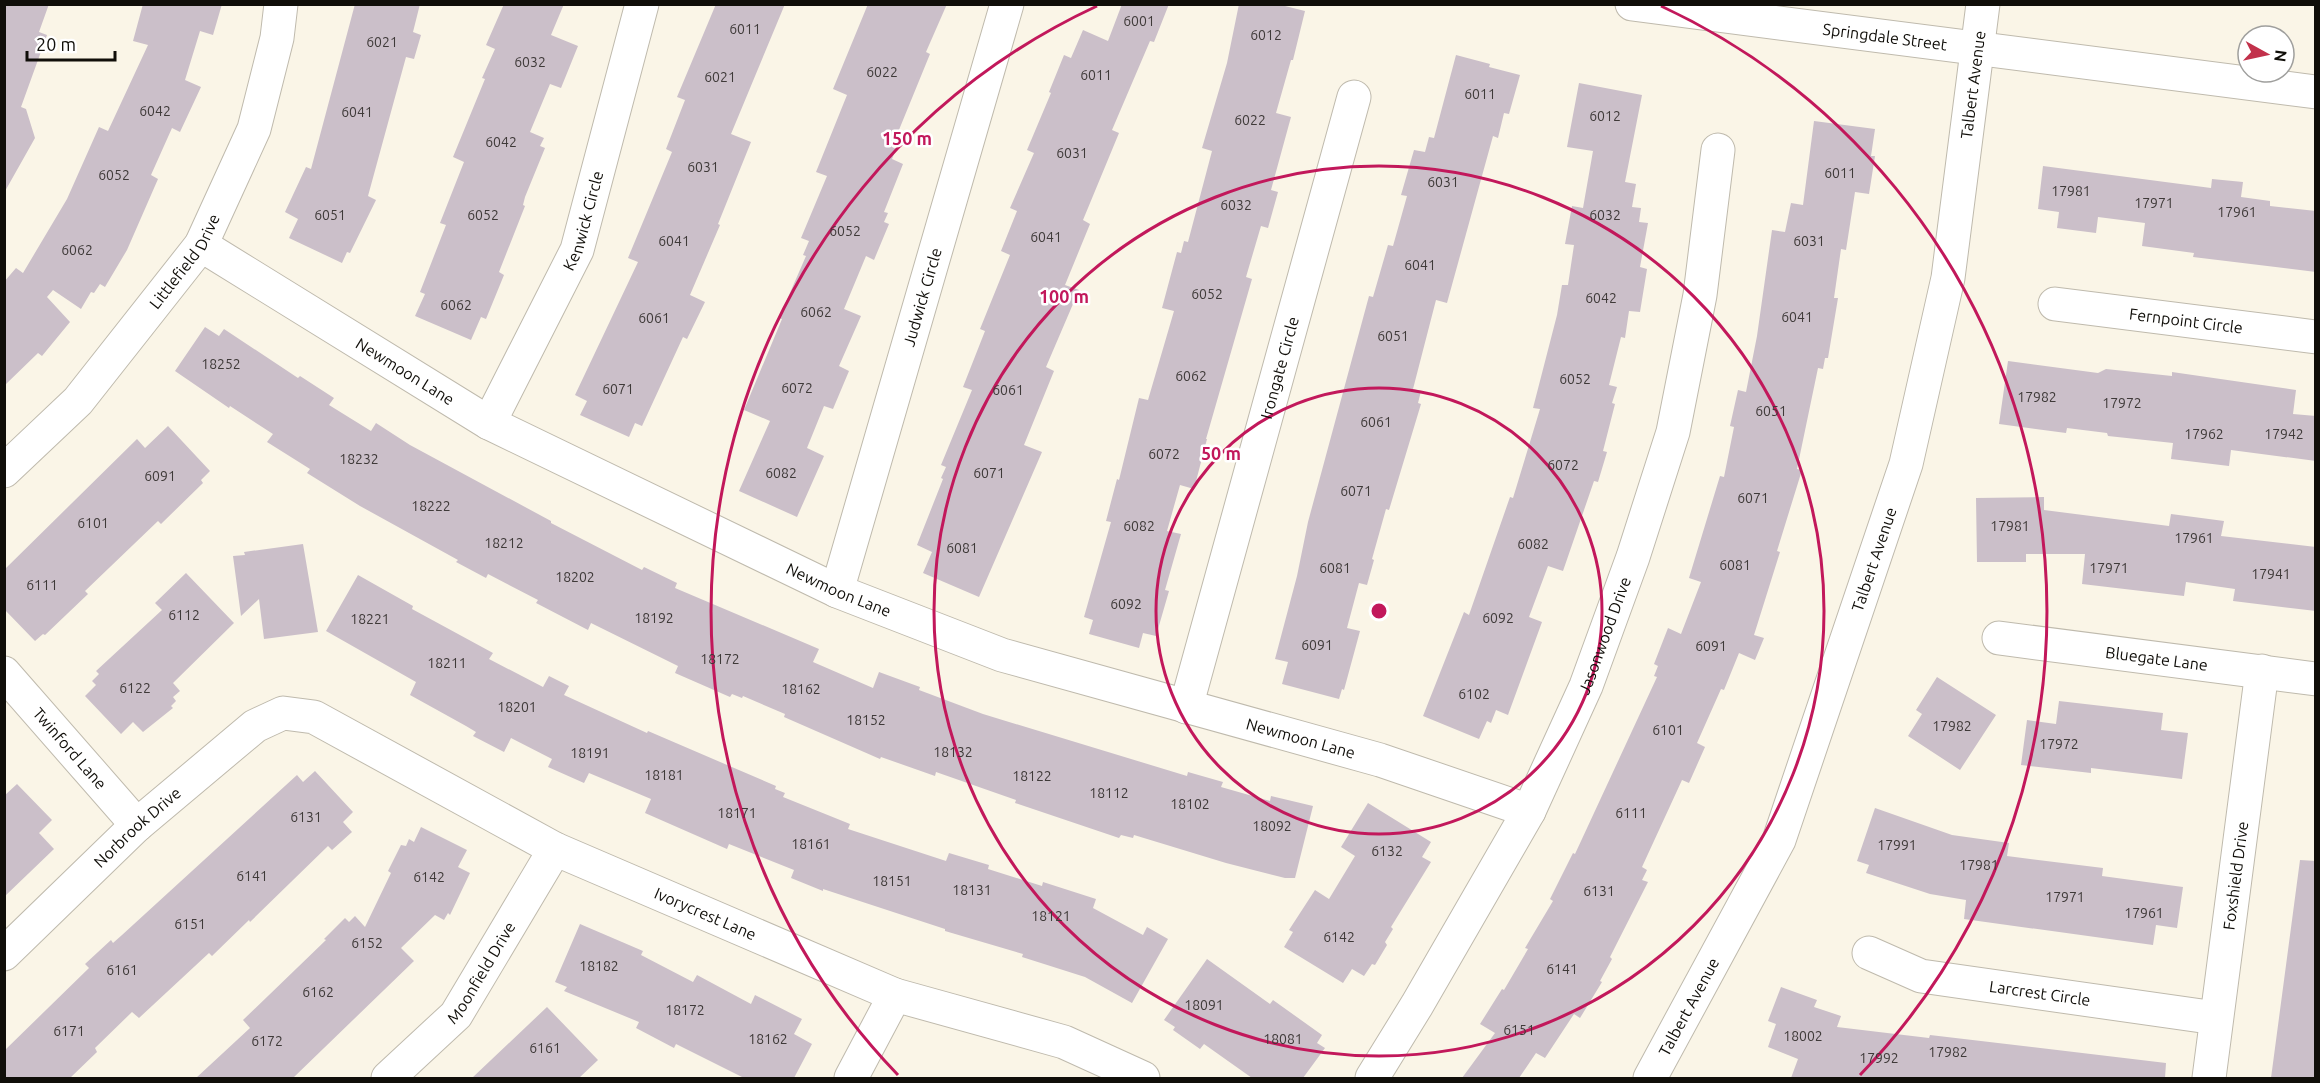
<svg xmlns="http://www.w3.org/2000/svg" width="2320" height="1083" viewBox="0 0 2320 1083" font-family="Ubuntu,sans-serif">
	<rect width="100%" height="100%" fill="#faf5e7"/>
	<!-- building -->
	<path fill="#cbbfc9" d="M4,4h45l-10,28 8,3 -26,72 5,2 9,29 -31,55z
		M143,4h79l-9,31 -13,-4 -15,49 16,7 -21,45 -8,-4 -21,47 7,4 -31,71 -22,37 -5,-3 -6,9 -3,-1 -10,17 -28,-19 -6,7 23,25 -28,34 -4,-3 -34,33v-104l12,-14 7,5 44,-74 32,-72 9,4 40,-86 -15,-4z
		M355,4h65l-7,28 8,3 -7,24 -8,-2 -38,139 8,4 -26,53 -3,-1 -5,11 -53,-25 9,-19 -13,-7 21,-45 5,2z
		M504,4h60l-13,31 27,11 -17,42 -11,-4 -20,48 14,6 -4,8 5,2 -20,49 -2,8 2,1 -26,66 5,3 -18,44 -5,-2 -10,23 -56,-24 10,-22 -5,-2 26,-67 -6,-2 24,-61 -11,-5 32,-78 -3,-1 13,-29 -9,-4z
		M716,4h69l-54,130 20,8 -33,82 2,1 -30,70 15,7 -18,37 -4,-2 -41,89 -7,-3 -6,14 -49,-22 7,-14 -12,-6 63,-133 -10,-4 44,-106 -6,-3 19,-49 -8,-3z
		M868,4h79l-21,48 4,2 -38,93 4,2 -4,10 11,5 -19,48 4,1 -4,9 5,2 -15,36 -8,-4 -22,53 17,7 -22,50 10,5 -16,38 -9,-3 -17,42 17,8 -27,61 -58,-26 31,-70 -26,-11 38,-91 -3,-1 27,-62 -3,-1 6,-14 -8,-3 26,-62 -11,-4 31,-77 -14,-6z
		M1122,4h47l-15,38 -4,-1 -38,89 7,3 -36,87 7,4 -25,61 14,5 -33,77 8,4 -30,74 18,7 -63,145 -56,-24 9,-21 -15,-7 26,-66 -2,-1 5,-11 -5,-2 31,-75 -9,-3 22,-56 -5,-2 30,-74 -9,-4 16,-40 -7,-3 24,-55 -7,-3 24,-57 -2,-1 15,-37 7,3 12,-28 25,11z
		M1239,4h38l28,7 -12,49h-2l-15,53 15,4 -20,73 7,2 -10,36 -7,-2 -15,51 6,2 -46,160h1l-13,50 -14,-4 -13,46 14,3 -16,56 4,1 -13,45 -13,-3 -4,15 -50,-14 4,-14 -9,-3 27,-95 -5,-1 11,-42 2,1 20,-82 9,2 26,-89 -12,-3 15,-56 4,1 3,-12 4,1 24,-91 -10,-3 25,-85z
		M1456,55l34,9 -1,3 31,8 -11,39 -5,-1 -6,25 -5,-2 -46,167 -11,-3 -23,89 8,2 -3,12 3,1 -32,106 -3,-1 -14,50 2,1 -7,25 -8,-2 -12,45 13,3 -16,59 -2,-1 -3,10 -57,-15 6,-22 -13,-3 22,-83 11,-54 61,-226 4,1 15,-52 5,1 14,-50 -6,-1 13,-45 11,2 4,-15 5,1z
		M1579,83l63,12 -17,87 11,2 -4,23 9,1 -2,14 9,1 -8,44 7,2 -7,43 -11,-1 -4,27 -4,-1 -12,48 8,2 -5,16 3,1 -12,47 4,1 -9,30 -4,-1 -31,90 -15,-5 -19,51 13,5 -34,93 -12,-5 -5,13 -4,-2 -8,18 -56,-23 41,-104 5,3 41,-118 3,1 27,-89 -7,-1 24,-93 5,-30h6l6,-40 -9,-1 7,-38 11,2 10,-57 -26,-4z
		M1814,121l61,8 -4,27h4l-6,38 -14,-2 -9,58 -5,-1 -7,49h4l-10,60h-3l-2,11 -5,-1 -21,101 5,1 -25,81 3,1 -26,83 10,3 -9,22 -16,-7 -15,37 -3,-1 -24,54 8,4 -16,36 -7,-3 -40,87 5,3 -5,10 6,2 -38,75 2,2 -12,22 2,1 -22,36 -6,-4 -29,44 -9,-5 -17,25h-57l33,-45 -15,-9 22,-35 2,1 24,-41 -3,-1 28,-47 -3,-2 23,-46 2,1 82,-177 -3,-1 4,-10 -4,-2 14,-36 13,6 20,-52 -12,-4 31,-102 4,1 10,-50 -4,-1 8,-36 8,2 11,-56 15,-106 13,2 6,-29 12,2z
		M2043,166l168,22 1,-9 31,3 -2,15 29,4v5l46,5v61l-123,-15 1,-4 -52,-7 3,-23 -47,-6 -2,16 -39,-5 2,-16 -21,-3z
		M205,327l14,9 5,-7 74,49 2,-2 34,22 -5,7 42,26 5,-8 34,22 141,76v2l91,47 2,-3 33,16 -2,5 144,61 -6,13 60,26 6,-16 41,15 -1,3 64,24 204,62 1,-4 35,10 -2,5 49,14 1,-5 42,10 -18,72h-10l-59,-15 -92,-28 -1,3 -12,-3 -2,3 -104,-35 1,-3 -80,-28 -1,4 -54,-19 -1,2 -96,-42 1,-3 -42,-18 -1,2 -10,-4 -2,3 -55,-24 3,-7 -87,-43 -3,7 -52,-27 2,-3 -50,-26 -2,4 -30,-16 2,-2 -98,-54 -53,-33 3,-4 -43,-27 6,-8 -43,-28 -1,2 -54,-37z
		M2008,361l90,12 8,-4 66,7v-4l124,18 -3,24 23,2v45l-85,-11 -2,16 -58,-7 2,-16 -65,-7 -1,-3 -40,-5 -1,5 -67,-9z
		M168,426l42,45 -9,9 2,3 -42,41 -3,-3 -73,70 3,3 -43,41 -2,-1 -8,7 -31,-32v-39l133,-131 8,9z
		M2044,497v13l125,16 2,-12 53,7 -3,15 95,11v64l-83,-10 2,-12 -49,-7 -2,14 -102,-12 3,-30h-59v8h-49l-1,-64z
		M303,544l15,88 -54,7 -5,-40 -18,17 -8,-60 12,-1 -1,-3z
		M186,573l48,50 -61,60 7,8 -7,6 3,4 -5,5 2,2 -30,24 -10,-10 -12,12 -36,-38 11,-11 -4,-4 7,-7 -3,-3 66,-61 -7,-7z
		M358,575l55,31 -1,3 81,44 -4,6 54,28 6,-11 20,10 -5,9 83,38 1,-2 128,55 -1,3 10,4 -2,4 67,27 -2,5 98,32 3,-8 40,12 -1,4 54,17 1,-4 53,17 -3,9 50,27 4,-8 21,12 -36,64 -47,-26 -63,-20 1,-3 -78,-23v-2l-122,-40v2l-32,-13 3,-8 -65,-26 -2,5 -82,-36 6,-14 -62,-26 -5,10 -36,-16 4,-8 -41,-21 -7,14 -31,-16 3,-4 -10,-6 -56,-31 6,-13 -90,-51z
		M1937,677l59,38 -36,55 -52,-34 14,-22 -6,-4z
		M2059,701l104,12 -2,17 27,3 -6,46 -91,-11v5l-70,-8 6,-45 29,4z
		M315,771l38,41 -10,10 9,10 -20,18 -4,-4 -78,76 -1,-2 -37,36 -3,-3 -70,65 -7,-6 -37,36 2,4 -27,26h-66v-27l85,-83 -4,-4 26,-24 2,3 9,-8 175,-160 6,7z
		M17,784l35,36 -13,13 15,16 -50,48v-101z
		M1368,803l63,39 -9,15 9,5 -40,65 2,2 -8,13 2,3 -12,20 -3,-1 -8,12 -12,-7 -9,14 -59,-36 9,-15 -4,-2 26,-40 14,9 26,-43 -14,-9z
		M1875,808l77,27 57,8 -2,13 96,12 -1,8 81,11 -6,41 -21,-3 -3,20 -189,-26 2,-19 -36,-6 -64,-21 3,-8 -12,-4z
		M421,827l46,23 -9,17 12,6 -20,42 -2,-2 -4,7 -9,-5 -34,33 13,13 -121,117h-97l54,-50 -7,-8 83,-80 -2,-1 21,-21 4,4 6,-6 10,11 26,-54 -3,-2 13,-26 5,1 3,-7 5,3z
		M2300,860l16,1v217h-45z
		M580,924l63,27 -2,4 52,27 4,-7 54,29 4,-9 47,24 -8,15 18,10 -18,34h-50l-68,-34 -2,4 -38,-20 3,-6 -75,-31 3,-4 -12,-5z
		M1207,959l63,45 3,-4 49,35 -5,8 8,5 -22,30h-51l-48,-34 -4,5 -27,-19 2,-3 -11,-7z
		M1781,987l36,13 -3,7 27,9 -4,11 92,11 1,-3 236,28 -1,15h-374l7,-19 -30,-12 8,-23 -8,-3z
		M547,1007l51,53 -19,18h-107z"/>
	<g fill="none" stroke-linecap="round" stroke-linejoin="round">
		<!-- minor casing -->
		<g stroke="#bfbaad" stroke-width="35">
			<g id="minor">
				<path id="s1" d="M1632,4l684,88"/>
				<path id="s2" d="M201,245l288,178 348,168 165,64 378,105 149,51"/>
				<path id="s3" d="M2055,304l261,33"/>
				<path id="s4" d="M489,423l88,-173 65,-246"/>
				<path id="s5" d="M4,471l74,-70 123,-156 53,-116 23,-91 4,-34"/>
				<path id="s6" d="M837,591l170,-587"/>
				<path id="s7" d="M1999,638l317,41"/>
				<path id="s8" d="M4,673l133,152"/>
				<path id="s9" d="M1186,707l168,-610"/>
				<path id="s10" d="M1869,953l52,23 295,42"/>
				<path id="s11" d="M4,954l133,-129 118,-99 28,-13 31,4 241,132 340,146 169,47 79,36"/>
				<path id="s12" d="M388,1078l68,-63 99,-166"/>
				<path d="M851,1078l44,-83"/>
				<path id="s13" d="M1372,1078l45,-73 112,-194 57,-125 47,-129 40,-125 27,-137 18,-145"/>
				<path id="s14" d="M1650,1078l129,-238 127,-376 42,-186 35,-274"/>
				<path id="s15" d="M2209,1078l53,-407"/>
			</g>
		</g>
		<!-- minor -->
		<use href="#minor" stroke="#fff" stroke-width="33"/>
	</g>
	<!-- distance rings -->
	<g fill="none" stroke="#c2185b" stroke-width="3">
		<circle cx="1379" cy="611" r="223"/>
		<circle cx="1379" cy="611" r="445"/>
		<path d="M898 1075A668 668 0 0 1 1097 6M1661 6A668 668 0 0 1 1860 1075"/>
	</g>
	<g text-anchor="middle" stroke-width="5" stroke-linejoin="round" paint-order="stroke">
		<!-- number labels -->
		<g font-size="14" fill="#3f3a39">
			<text x="1139" y="26">6001</text>
			<text x="745" y="34">6011</text>
			<text x="1266" y="40">6012</text>
			<text x="382" y="47">6021</text>
			<text x="530" y="67">6032</text>
			<text x="882" y="77">6022</text>
			<text x="1096" y="80">6011</text>
			<text x="720" y="82">6021</text>
			<text x="1480" y="99">6011</text>
			<text x="155" y="116">6042</text>
			<text x="357" y="117">6041</text>
			<text x="1605" y="121">6012</text>
			<text x="1250" y="125">6022</text>
			<text x="501" y="147">6042</text>
			<text x="1072" y="158">6031</text>
			<text x="703" y="172">6031</text>
			<text x="1840" y="178">6011</text>
			<text x="114" y="180">6052</text>
			<text x="1443" y="187">6031</text>
			<text x="2071" y="196">17981</text>
			<text x="2154" y="208">17971</text>
			<text x="1236" y="210">6032</text>
			<text x="2237" y="217">17961</text>
			<text x="330" y="220">6051</text>
			<text x="483" y="220">6052</text>
			<text x="1605" y="220">6032</text>
			<text x="845" y="236">6052</text>
			<text x="1046" y="242">6041</text>
			<text x="674" y="246">6041</text>
			<text x="1809" y="246">6031</text>
			<text x="77" y="255">6062</text>
			<text x="1420" y="270">6041</text>
			<text x="1207" y="299">6052</text>
			<text x="1601" y="303">6042</text>
			<text x="456" y="310">6062</text>
			<text x="816" y="317">6062</text>
			<text x="1797" y="322">6041</text>
			<text x="654" y="323">6061</text>
			<text x="1393" y="341">6051</text>
			<text x="221" y="369">18252</text>
			<text x="1191" y="381">6062</text>
			<text x="1575" y="384">6052</text>
			<text x="797" y="393">6072</text>
			<text x="618" y="394">6071</text>
			<text x="1008" y="395">6061</text>
			<text x="2037" y="402">17982</text>
			<text x="2122" y="408">17972</text>
			<text x="1771" y="416">6051</text>
			<text x="1376" y="427">6061</text>
			<text x="2204" y="439">17962</text>
			<text x="2284" y="439">17942</text>
			<text x="1164" y="459">6072</text>
			<text x="359" y="464">18232</text>
			<text x="1563" y="470">6072</text>
			<text x="781" y="478">6082</text>
			<text x="989" y="478">6071</text>
			<text x="160" y="481">6091</text>
			<text x="1356" y="496">6071</text>
			<text x="1753" y="503">6071</text>
			<text x="431" y="511">18222</text>
			<text x="93" y="528">6101</text>
			<text x="1139" y="531">6082</text>
			<text x="2010" y="531">17981</text>
			<text x="2194" y="543">17961</text>
			<text x="504" y="548">18212</text>
			<text x="1533" y="549">6082</text>
			<text x="962" y="553">6081</text>
			<text x="1735" y="570">6081</text>
			<text x="1335" y="573">6081</text>
			<text x="2109" y="573">17971</text>
			<text x="2271" y="579">17941</text>
			<text x="575" y="582">18202</text>
			<text x="42" y="590">6111</text>
			<text x="1126" y="609">6092</text>
			<text x="184" y="620">6112</text>
			<text x="654" y="623">18192</text>
			<text x="1498" y="623">6092</text>
			<text x="370" y="624">18221</text>
			<text x="1317" y="650">6091</text>
			<text x="1711" y="651">6091</text>
			<text x="720" y="664">18172</text>
			<text x="447" y="668">18211</text>
			<text x="135" y="693">6122</text>
			<text x="801" y="694">18162</text>
			<text x="1474" y="699">6102</text>
			<text x="517" y="712">18201</text>
			<text x="866" y="725">18152</text>
			<text x="1952" y="731">17982</text>
			<text x="1668" y="735">6101</text>
			<text x="2059" y="749">17972</text>
			<text x="953" y="757">18132</text>
			<text x="590" y="758">18191</text>
			<text x="664" y="780">18181</text>
			<text x="1032" y="781">18122</text>
			<text x="1109" y="798">18112</text>
			<text x="1190" y="809">18102</text>
			<text x="737" y="818">18171</text>
			<text x="1631" y="818">6111</text>
			<text x="306" y="822">6131</text>
			<text x="1272" y="831">18092</text>
			<text x="811" y="849">18161</text>
			<text x="1897" y="850">17991</text>
			<text x="1387" y="856">6132</text>
			<text x="1979" y="870">17981</text>
			<text x="252" y="881">6141</text>
			<text x="429" y="882">6142</text>
			<text x="892" y="886">18151</text>
			<text x="972" y="895">18131</text>
			<text x="1599" y="896">6131</text>
			<text x="2065" y="902">17971</text>
			<text x="2144" y="918">17961</text>
			<text x="1051" y="921">18121</text>
			<text x="190" y="929">6151</text>
			<text x="1339" y="942">6142</text>
			<text x="367" y="948">6152</text>
			<text x="599" y="971">18182</text>
			<text x="1562" y="974">6141</text>
			<text x="122" y="975">6161</text>
			<text x="318" y="997">6162</text>
			<text x="1204" y="1010">18091</text>
			<text x="685" y="1015">18172</text>
			<text x="1519" y="1035">6151</text>
			<text x="69" y="1036">6171</text>
			<text x="1803" y="1041">18002</text>
			<text x="768" y="1044">18162</text>
			<text x="1283" y="1044">18081</text>
			<text x="267" y="1046">6172</text>
			<text x="545" y="1053">6161</text>
			<text x="1948" y="1057">17982</text>
			<text x="1879" y="1063">17992</text>
		</g>
		<!-- street labels -->
		<g font-size="16" fill="#100e09" stroke="#fff">
			<text dy="6" stroke="none"><textPath href="#s1" startOffset="255">Springdale Street</textPath></text>
			<text dy="6" stroke="none"><textPath href="#s14" startOffset="1053">Talbert Avenue</textPath></text>
			<text dy="6" stroke="none"><textPath href="#s4" startOffset="224">Kenwick Circle</textPath></text>
			<text dy="6" stroke="none"><textPath href="#s5" startOffset="278">Littlefield Drive</textPath></text>
			<text dy="6" stroke="none"><textPath href="#s6" startOffset="306">Judwick Circle</textPath></text>
			<text dy="6" stroke="none"><textPath href="#s3" startOffset="132">Fernpoint Circle</textPath></text>
			<text dy="6" stroke="none"><textPath href="#s9" startOffset="352">Irongate Circle</textPath></text>
			<text dy="6" stroke="none"><textPath href="#s2" startOffset="240">Newmoon Lane</textPath></text>
			<text dy="6" stroke="none"><textPath href="#s14" startOffset="567">Talbert Avenue</textPath></text>
			<text dy="6" stroke="none"><textPath href="#s2" startOffset="726">Newmoon Lane</textPath></text>
			<text dy="6" stroke="none"><textPath href="#s13" startOffset="501">Jasonwood Drive</textPath></text>
			<text dy="6" stroke="none"><textPath href="#s7" startOffset="159">Bluegate Lane</textPath></text>
			<text dy="6" stroke="none"><textPath href="#s2" startOffset="1212">Newmoon Lane</textPath></text>
			<text dy="6" stroke="none"><textPath href="#s8" startOffset="100">Twinford Lane</textPath></text>
			<text dy="6" stroke="none"><textPath href="#s11" startOffset="184">Norbrook Drive</textPath></text>
			<text dy="6" stroke="none"><textPath href="#s15" startOffset="204">Foxshield Drive</textPath></text>
			<text dy="6" stroke="none"><textPath href="#s11" startOffset="840">Ivorycrest Lane</textPath></text>
			<text dy="6" stroke="none"><textPath href="#s12" startOffset="142">Moonfield Drive</textPath></text>
			<text dy="6" stroke="none"><textPath href="#s10" startOffset="177">Larcrest Circle</textPath></text>
			<text dy="6" stroke="none"><textPath href="#s14" startOffset="81">Talbert Avenue</textPath></text>
		</g>
	</g>
	<circle cx="1379" cy="611" r="9" fill="#c2185b" stroke="#fff" stroke-width="3"/>
	<g font-size="18" text-anchor="middle" font-weight="bold" fill="#c2185b" stroke="#fff" stroke-width="5" stroke-linejoin="round" paint-order="stroke">
		<text x="907" y="145">150 m</text>
		<text x="1064" y="303">100 m</text>
		<text x="1221" y="460">50 m</text>
	</g>
	<!-- border -->
	<rect width="2320" height="1083" fill="none" stroke="#100e09" stroke-width="12"/>
	<!-- north arrow -->
	<g transform="translate(2266 54) rotate(98)"><circle r="28" fill="#ffffff" stroke="#9f9f9d" stroke-width="1.5"/>
	<path d="M0-4.5L10 22L0 15L-10 22Z" fill="#c2314b"/>
	<text y="-9" font-size="16" font-weight="bold" text-anchor="middle" fill="#100e09">N</text>
	</g>
	<!-- scale -->
	<path d="M27 51v9h88v-9" fill="none" stroke="#100e09" stroke-width="3"/>
	<text x="36" y="51" font-size="18" fill="#100e09" stroke="#ffffff" stroke-width="4.5" paint-order="stroke">20 m</text>
</svg>
